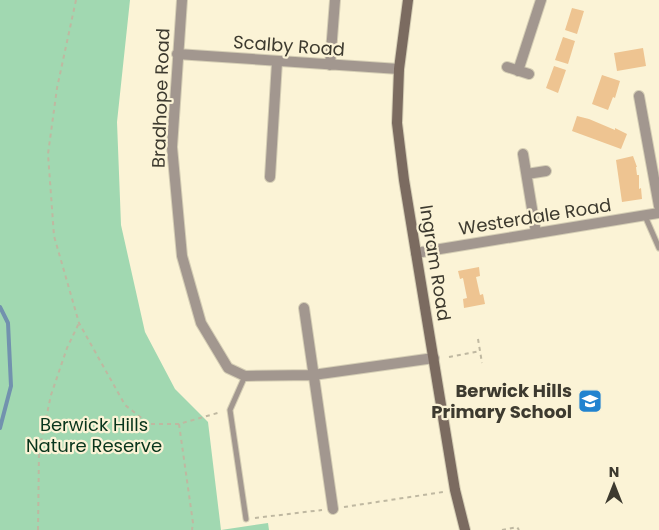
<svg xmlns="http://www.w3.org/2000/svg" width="659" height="530" viewBox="0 0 659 530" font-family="Poppins,sans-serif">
	<rect width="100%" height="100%" fill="#fbf3d6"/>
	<!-- green -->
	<path fill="#a1d8b1" d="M0,0h130l-13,122 4,103 24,107 30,57 33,33 13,108 47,-7 1,7h-269z"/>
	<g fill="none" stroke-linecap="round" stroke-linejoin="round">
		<!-- stream -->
		<path stroke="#7292ae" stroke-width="4" d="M0,307l8,16 3,63 -11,42"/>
	</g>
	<!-- building -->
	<path fill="#eec491" d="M572,8l12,3 -7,23 -12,-4z
		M563,37l12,4 -7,23 -13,-4z
		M643,48l3,18 -29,5 -3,-18z
		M554,66l12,4 -8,23 -12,-5z
		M602,75l18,6 -5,17 -2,-1 -5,13 -16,-6z
		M577,116l12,3 26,11v-2l12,6 -6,15 -49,-18z
		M633,156l4,11h-1l1,8h2v14l2,-1 1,11 -20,3 -6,-42z
		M479,267l1,9 -4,1 4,18 3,-1 2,10 -21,4 -1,-9 4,-1 -4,-20 -3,1 -2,-8z"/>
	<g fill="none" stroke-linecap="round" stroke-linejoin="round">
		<!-- lane casing -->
		<g stroke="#d5ceb5" stroke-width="7">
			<path id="lane" d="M645,216l14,32
				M245,376l-15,34 16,109"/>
		</g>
		<!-- street casing -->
		<g stroke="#d5ceb5" stroke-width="12">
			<path id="street" d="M182,0l-10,147 10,109 19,67 27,45 17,8 68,-1 121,-17
				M177,54l222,15
				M330,65l5,-65
				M507,67l22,7
				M518,71l23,-71
				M639,96l20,110
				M523,154l13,79
				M527,174l19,-3
				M270,177l7,-115
				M416,253l243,-40
				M304,308l29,201"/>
		</g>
		<!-- secondary casing -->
		<g stroke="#d5ceb5" stroke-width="12">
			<path id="secondary" d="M408,0l-9,69 -2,54 7,57 51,310 10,40"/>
		</g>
		<!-- path -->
		<path stroke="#bfb8a1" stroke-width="2" stroke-dasharray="4 4" stroke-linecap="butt" d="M76,0l-19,88 -9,66 6,82 25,87 46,82 24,19h30l42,-12
			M478,339l4,24
			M449,357l31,-6
			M179,424l14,99 -1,7
			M344,507l99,-15
			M255,518l67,-8
			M38,530l1,-79 12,-56 16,-47 12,-25
			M502,530l15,-3 2,3"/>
		<!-- lane -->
		<use href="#lane" stroke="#a2978f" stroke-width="5"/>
		<!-- street -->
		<use href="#street" stroke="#a2978f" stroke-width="10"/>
		<!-- secondary -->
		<use href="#secondary" stroke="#7b6b60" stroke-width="10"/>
	</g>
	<!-- icons -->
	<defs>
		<g id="school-square" transform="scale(1.25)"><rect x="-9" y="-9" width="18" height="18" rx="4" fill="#2283cf" stroke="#fbf3d6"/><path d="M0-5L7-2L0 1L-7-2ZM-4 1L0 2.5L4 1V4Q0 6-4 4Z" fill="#fff"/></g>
	</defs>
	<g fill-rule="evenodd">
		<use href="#school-square" x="590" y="401"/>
	</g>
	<g text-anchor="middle" stroke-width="4.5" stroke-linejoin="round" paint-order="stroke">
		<!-- street labels -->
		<g font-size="18" fill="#3d3a2f" stroke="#fbf3d6">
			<text transform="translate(289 46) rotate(4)" y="6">Scalby Road</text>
			<text transform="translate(161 98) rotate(-88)" y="6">Bradhope Road</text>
			<text transform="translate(535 217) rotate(-9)" y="6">Westerdale Road</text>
			<text transform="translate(435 263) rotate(81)" y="6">Ingram Road</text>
		</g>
		<!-- poi labels -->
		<g font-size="18" font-weight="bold" fill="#3d3a2f" stroke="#fbf3d6" text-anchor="end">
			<text x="572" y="397">Berwick Hills<tspan x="572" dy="21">Primary School</tspan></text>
		</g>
		<!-- park labels -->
		<g font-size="18" fill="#08351c" stroke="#fbf3d6">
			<text x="94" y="431">Berwick Hills<tspan x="94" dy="21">Nature Reserve</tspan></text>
		</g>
	</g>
	<!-- north arrow -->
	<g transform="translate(614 485)" stroke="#fbf3d6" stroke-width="4" paint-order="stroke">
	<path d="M0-4L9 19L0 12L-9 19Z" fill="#3d3a2f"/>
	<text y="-8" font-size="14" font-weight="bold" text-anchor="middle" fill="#3d3a2f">N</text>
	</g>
</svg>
